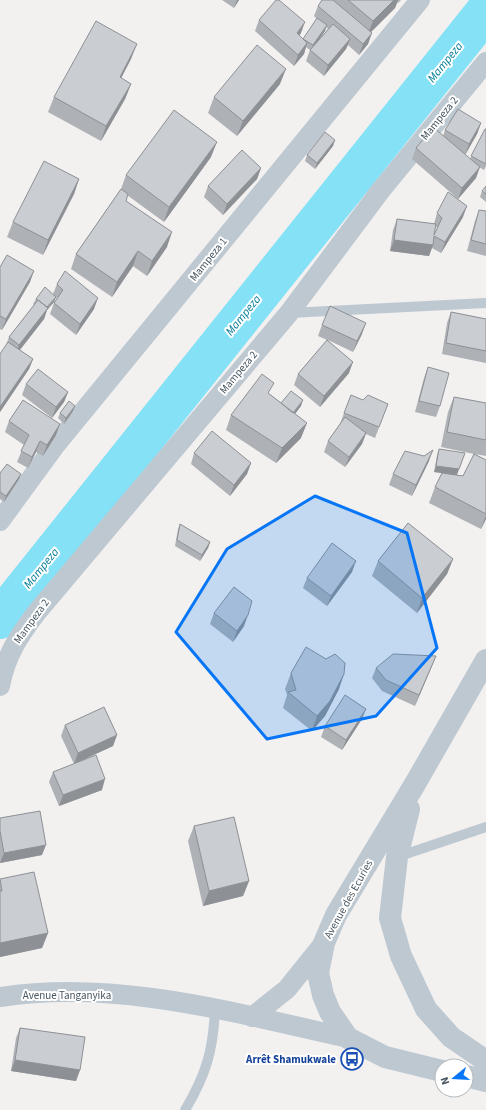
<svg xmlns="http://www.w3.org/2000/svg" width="486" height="1110" viewBox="0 0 486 1110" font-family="'Source Sans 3',sans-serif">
	<rect width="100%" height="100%" fill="#f3f0f0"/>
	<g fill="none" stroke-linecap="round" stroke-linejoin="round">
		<!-- river -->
		<path stroke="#84e1f6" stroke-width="40" d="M0,619l486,-608"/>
		<!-- service -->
		<path stroke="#bdc8d1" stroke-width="10" d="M289,313l197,-10
			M397,857l89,-30
			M185,1110c21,-35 28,-59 30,-100"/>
		<!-- minor -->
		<path stroke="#bdc8d1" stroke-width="20" d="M0,521l54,-74 366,-447
			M0,686c6,-31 18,-49 37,-74l252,-299 92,-123 105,-128
			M0,997c117,-18 235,16 348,41
			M252,1017l35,-28 37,-46"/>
		<!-- tertiary -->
		<path stroke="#bdc8d1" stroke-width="22" d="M409,809l-12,48 -7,61 11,38 25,53 25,28 35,24
			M442,1071l-57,-14 -37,-19 -18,-26 -7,-17 -5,-22 6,-30 12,-28 79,-131 71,-124
			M466,1076l20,5"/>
	</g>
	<!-- wall -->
	<path fill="#aeb1b5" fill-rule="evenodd" d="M222,0h17l-5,8z
		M322,0h79l-3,3h-1l-2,5 -24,24 -3,12 -9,11 -11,-10 -2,4 -22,27 -18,-15 4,-11 -4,-3 -2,7 -10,12 -39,-35 4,-11 42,13 -2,2 4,4 14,-20 -3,-3 4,-10zM326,27l2,2 -11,13 8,-11z
		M131,59l-10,19 10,6 -6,15 -24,42 -53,-29 6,-15z
		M280,84l-43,52 -29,-23 6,-16z
		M481,123l-4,11 -12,21 5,4 16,-30v37l-2,4 -5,-3 -3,11 -18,21 -46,-40 4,-11 27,-12 2,-6z
		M335,140l-2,6 -18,23 -10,-8 2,-6z
		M211,157l-47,65 -37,-27 -1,6 41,46 -20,29 -14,-10 -21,31 -41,-28 5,-15 45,-65 5,-14z
		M261,168l-4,11 -34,36 -19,-18 4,-11z
		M79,179l-5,15 -31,61 -36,-18 6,-15z
		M486,186v16l-6,-5 2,-6z
		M479,210l7,1v45l-19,-5 8,-30z
		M437,213l26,4 -22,36 -9,-5 -3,8 -39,-5 3,-21 4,-11 37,5zM435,226l3,2 -4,7z
		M0,267l30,15 -28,48 -2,-1z
		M57,284l37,25 -18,26 -26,-21 4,-11 3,-5 -1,-1 -2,5 -7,8 -3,9 -24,31 13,9 -4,10 -29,43v-58l6,-9 3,-8 25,-32 -1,-1 3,-5 17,-5z
		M451,312l35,7v44l-44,-9 5,-31z
		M322,325l40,9 -9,18 -25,-12 21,33 -29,34 -26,-22 4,-11 29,-34 -9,-4z
		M428,367l12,39 -4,11 -21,-5 9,-34z
		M26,384l42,8 -4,10 -12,16 -30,-23z
		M270,394l11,9 20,3 -6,8 6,24 -25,25 -50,-33 5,-15z
		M454,397l32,6v53l-11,-2 11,6v59l-5,10 -52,-26 6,-16 7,-14 -8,-1 3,-17 2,-6 18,26 6,1 11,-22 -33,-7 7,-35z
		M363,400l25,4 -13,34 -9,-4 -4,10 -17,23 -21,-15 4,-11 12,-17 4,-11z
		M75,406l-2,5 -9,13 -6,-6 2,-5z
		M9,421l47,14 -13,21 -7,-4 -8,16 -11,-6 7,-17 -19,-13z
		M194,453l57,10 -4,11 -17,22 -39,-32z
		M429,461l-17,35 -23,-11 4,-11z
		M0,473l21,1 -2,5 -15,23 -4,-3z
		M180,524l30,18 -2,6 -8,13 -25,-15 3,-17z
		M453,559l-6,15 -30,39 -45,-37 6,-15z
		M352,572l-25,34 -24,-18 4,-10z
		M214,613l30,13 -11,16 -23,-18z
		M436,656l-21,50 -33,-15 -10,-13 4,-10z
		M291,673l48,16 -14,27 -13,15 -29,-23 4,-13 -2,-6z
		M362,719l-20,31 -21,-13 4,-11z
		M65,725l52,10 -4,11 -33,15 22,29 -43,16 -10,-24 4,-10 21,-8 -13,-28z
		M0,818l42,37 -42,8z
		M194,826l55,55 -6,15 -40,10 -15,-65z
		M0,879l48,54 -6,15 -42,9z
		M20,1028l60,42 -4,11 -65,-10 5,-33z"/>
	<!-- shaded-wall -->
	<path fill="#8d9094" d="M237,0h2l-5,8z
		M394,0h4l-3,8 -28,28 6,-15z
		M305,22l-4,11 -8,11 4,-11z
		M327,25l-2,6 -14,20 2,-6z
		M372,33l-4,11 -9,11 4,-11z
		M350,39l-4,10 -22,27 4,-11z
		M307,43l-3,11 -10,12 4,-11z
		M137,44l-6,15 -17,33 6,-15z
		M286,69l-6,15 -43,52 6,-15z
		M131,84l-6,15 -24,42 5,-15z
		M481,123l-4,11 -12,21 4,-11z
		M335,140l-2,6 -18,23 2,-6z
		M217,142l-6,15 -47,65 5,-15z
		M480,167l-4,11 -18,21 4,-11z
		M261,168l-4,11 -34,36 4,-11z
		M79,179l-5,15 -31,61 5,-15z
		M467,206l-4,11 -22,36 4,-11z
		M172,232l-5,15 -20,29 5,-15z
		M394,240l39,5 -4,11 -39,-5z
		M138,251l-5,15 -21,31 5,-15z
		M34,271l-4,11 -28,48 4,-11z
		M56,297l-2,5 -7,8 -3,9 -29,37 4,-11z
		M98,298l-4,11 -18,26 4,-11z
		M366,323l-4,11 -9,18 4,-11z
		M33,359l-4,10 -29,43v-5z
		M353,362l-4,11 -29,34 4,-11z
		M68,392l-4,10 -12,16 4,-11z
		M303,400l-2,6 -10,13 2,-6z
		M75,406l-2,5 -9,13 2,-6z
		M307,423l-6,15 -25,25 6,-15z
		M60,424l-4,11 -13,21 4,-11z
		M366,433l-4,11 -17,23 4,-10z
		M40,441l-4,11 -8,16 4,-11z
		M433,450l-4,11 -17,35 4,-11z
		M463,458l-6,17 -23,-3 2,-6z
		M251,463l-4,11 -17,22 4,-11z
		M21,474l-2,5 -15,23 2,-6z
		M486,515v4l-5,10z
		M210,542l-2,6 -8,13 2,-6z
		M453,559l-6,15 -30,39 5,-15z
		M356,561l-4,11 -25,34 4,-10z
		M248,615l-4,11 -11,16 4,-11z
		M436,656l-4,10 -17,40 4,-11z
		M344,674l-5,15 -14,27 -13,15 5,-15z
		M366,709l-4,10 -20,31 4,-10z
		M117,735l-4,11 -39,18 4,-11z
		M105,779l-3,11 -43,16 4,-11z
		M46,845l-4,10 -42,8 4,-10z
		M249,881l-6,15 -40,10 6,-15z
		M48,933l-6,15 -42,9v-14z
		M15,1060l65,10 -4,11 -65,-10z"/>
	<!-- building -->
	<path fill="#caced3" stroke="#8d9094" d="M276,0h3l26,22 -8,11 10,10 -9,12 -39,-35z
		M322,0h11l39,33 -9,11 -45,-38z
		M348,0h46l-21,21z
		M317,18l10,7 -14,20 -10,-6z
		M96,21l41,23 -17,33 11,7 -25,42 -52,-29z
		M333,24l17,15 -22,26 -18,-15z
		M257,45l29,24 -43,52 -29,-24z
		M458,109l23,14 -12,21 -24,-14z
		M174,110l43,32 -48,65 -43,-32z
		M433,127l47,40 -18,21 -46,-40z
		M485,129h1v35l-15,-8z
		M325,132l10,8 -18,23 -10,-8z
		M242,150l19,18 -34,36 -19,-18z
		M44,161l35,18 -31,61 -35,-18z
		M486,186v8l-4,-3z
		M121,189l7,5 -2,7 46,31 -20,29 -14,-10 -21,31 -41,-28z
		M448,192l19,14 -22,36 -11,-6 -1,9 -39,-5 3,-21 39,5 -2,11 8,-17 -5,-5z
		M479,210l7,1v33l-15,-4z
		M7,255l27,16 -28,48 -6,-3v-49z
		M65,271l33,27 -18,26 -26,-21 9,-13 -6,-6z
		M45,287l11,10 -9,10 -9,-7 -2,-1z
		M38,300l10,8 -29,37 -10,-8z
		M330,306l36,17 -9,18 -35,-16z
		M451,312l35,7v32l-40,-8z
		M327,340l26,22 -29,34 -26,-22z
		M8,342l25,17 -33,48v-53z
		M428,367l21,6 -9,33 -21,-5z
		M38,369l30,23 -12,15 -30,-23z
		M262,374l12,9 -6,10 39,30 -25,25 -51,-33z
		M291,391l12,9 -10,13 -12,-10z
		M351,395l12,5 5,-5 20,9 -9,23 -35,-14z
		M454,397l32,6v37l-39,-8z
		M23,400l37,24 -13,21 -7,-4 -8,16 -11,-6 8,-16 -20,-14z
		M69,401l6,5 -9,12 -6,-5z
		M345,417l21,16 -17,24 -21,-16z
		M212,431l39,32 -17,22 -40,-32z
		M439,449l26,4 -6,16 -23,-3z
		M433,450l-17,35 -23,-11 12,-23 19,5z
		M474,454l12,6v54l-51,-27 7,-14 21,3z
		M7,464l14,10 -15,22 -6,-4v-19z
		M408,523l45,36 -31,39 -44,-37z
		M180,524l30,18 -8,13 -25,-15z
		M332,543l24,18 -25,35 -24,-18z
		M234,587l18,14 -4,14 -11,16 -23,-18z
		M306,647l20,12 9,-5 10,9 -1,11 -14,27 -13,15 -29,-24 8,-2 -5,-17z
		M393,654l43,2 -17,39 -33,-15 -10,-12z
		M345,695l21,14 -20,31 -21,-14z
		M104,707l13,28 -39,18 -13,-28z
		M96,755l9,24 -42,16 -10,-23z
		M40,811l6,34 -42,8 -4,-22v-13z
		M234,817l15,64 -40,10 -15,-65z
		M34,872l14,61 -48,10v-52h2l-2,-12z
		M20,1028l65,9 -5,33 -65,-10z"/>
	<!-- marked area -->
	<path fill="#0676f7" fill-opacity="0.2" stroke="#0676f7" stroke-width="3" stroke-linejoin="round" d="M315,496l92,37 30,115 -61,68 -109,23 -91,-107 51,-83z"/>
	<!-- icons -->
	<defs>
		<g id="bus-ring" transform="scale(1.15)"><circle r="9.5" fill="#fff" stroke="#1a4fb4" stroke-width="1.5"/><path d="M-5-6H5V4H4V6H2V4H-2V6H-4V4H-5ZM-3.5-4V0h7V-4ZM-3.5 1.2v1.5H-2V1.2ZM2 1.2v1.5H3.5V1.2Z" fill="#1a4fb4"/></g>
	</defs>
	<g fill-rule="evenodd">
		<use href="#bus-ring" x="352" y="1059"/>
	</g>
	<g text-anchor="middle" stroke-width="4" stroke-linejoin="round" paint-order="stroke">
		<!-- street labels -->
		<g font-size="11" fill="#465560" stroke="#fff">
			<text transform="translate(439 118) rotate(-51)" y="4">Mampeza 2</text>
			<text transform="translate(208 259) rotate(-51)" y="4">Mampeza 1</text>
			<text transform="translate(238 372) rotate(-50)" y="4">Mampeza 2</text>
			<text transform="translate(31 621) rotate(-54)" y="4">Mampeza 2</text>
			<text transform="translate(348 899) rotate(-61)" y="4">Avenue des Ecuries</text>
			<text x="67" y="999">Avenue Tanganyika</text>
		</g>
		<!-- transit labels -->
		<g font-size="11" font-weight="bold" fill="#164399" stroke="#fff" text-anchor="end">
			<text x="336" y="1063">Arrêt Shamukwale</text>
		</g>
		<!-- water labels -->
		<g font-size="12" font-style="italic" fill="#037d97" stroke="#fff">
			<text transform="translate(445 62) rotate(-51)" y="4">Mampeza</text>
			<text transform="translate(243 315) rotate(-51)" y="4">Mampeza</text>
			<text transform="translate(41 568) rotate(-51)" y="4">Mampeza</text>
		</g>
	</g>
	<!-- north arrow -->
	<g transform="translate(454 1078) rotate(252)"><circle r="19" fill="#ffffff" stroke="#b5bbbf"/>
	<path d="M0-3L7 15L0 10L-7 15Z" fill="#0676f7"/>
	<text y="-6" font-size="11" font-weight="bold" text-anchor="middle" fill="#465560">N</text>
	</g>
</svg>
